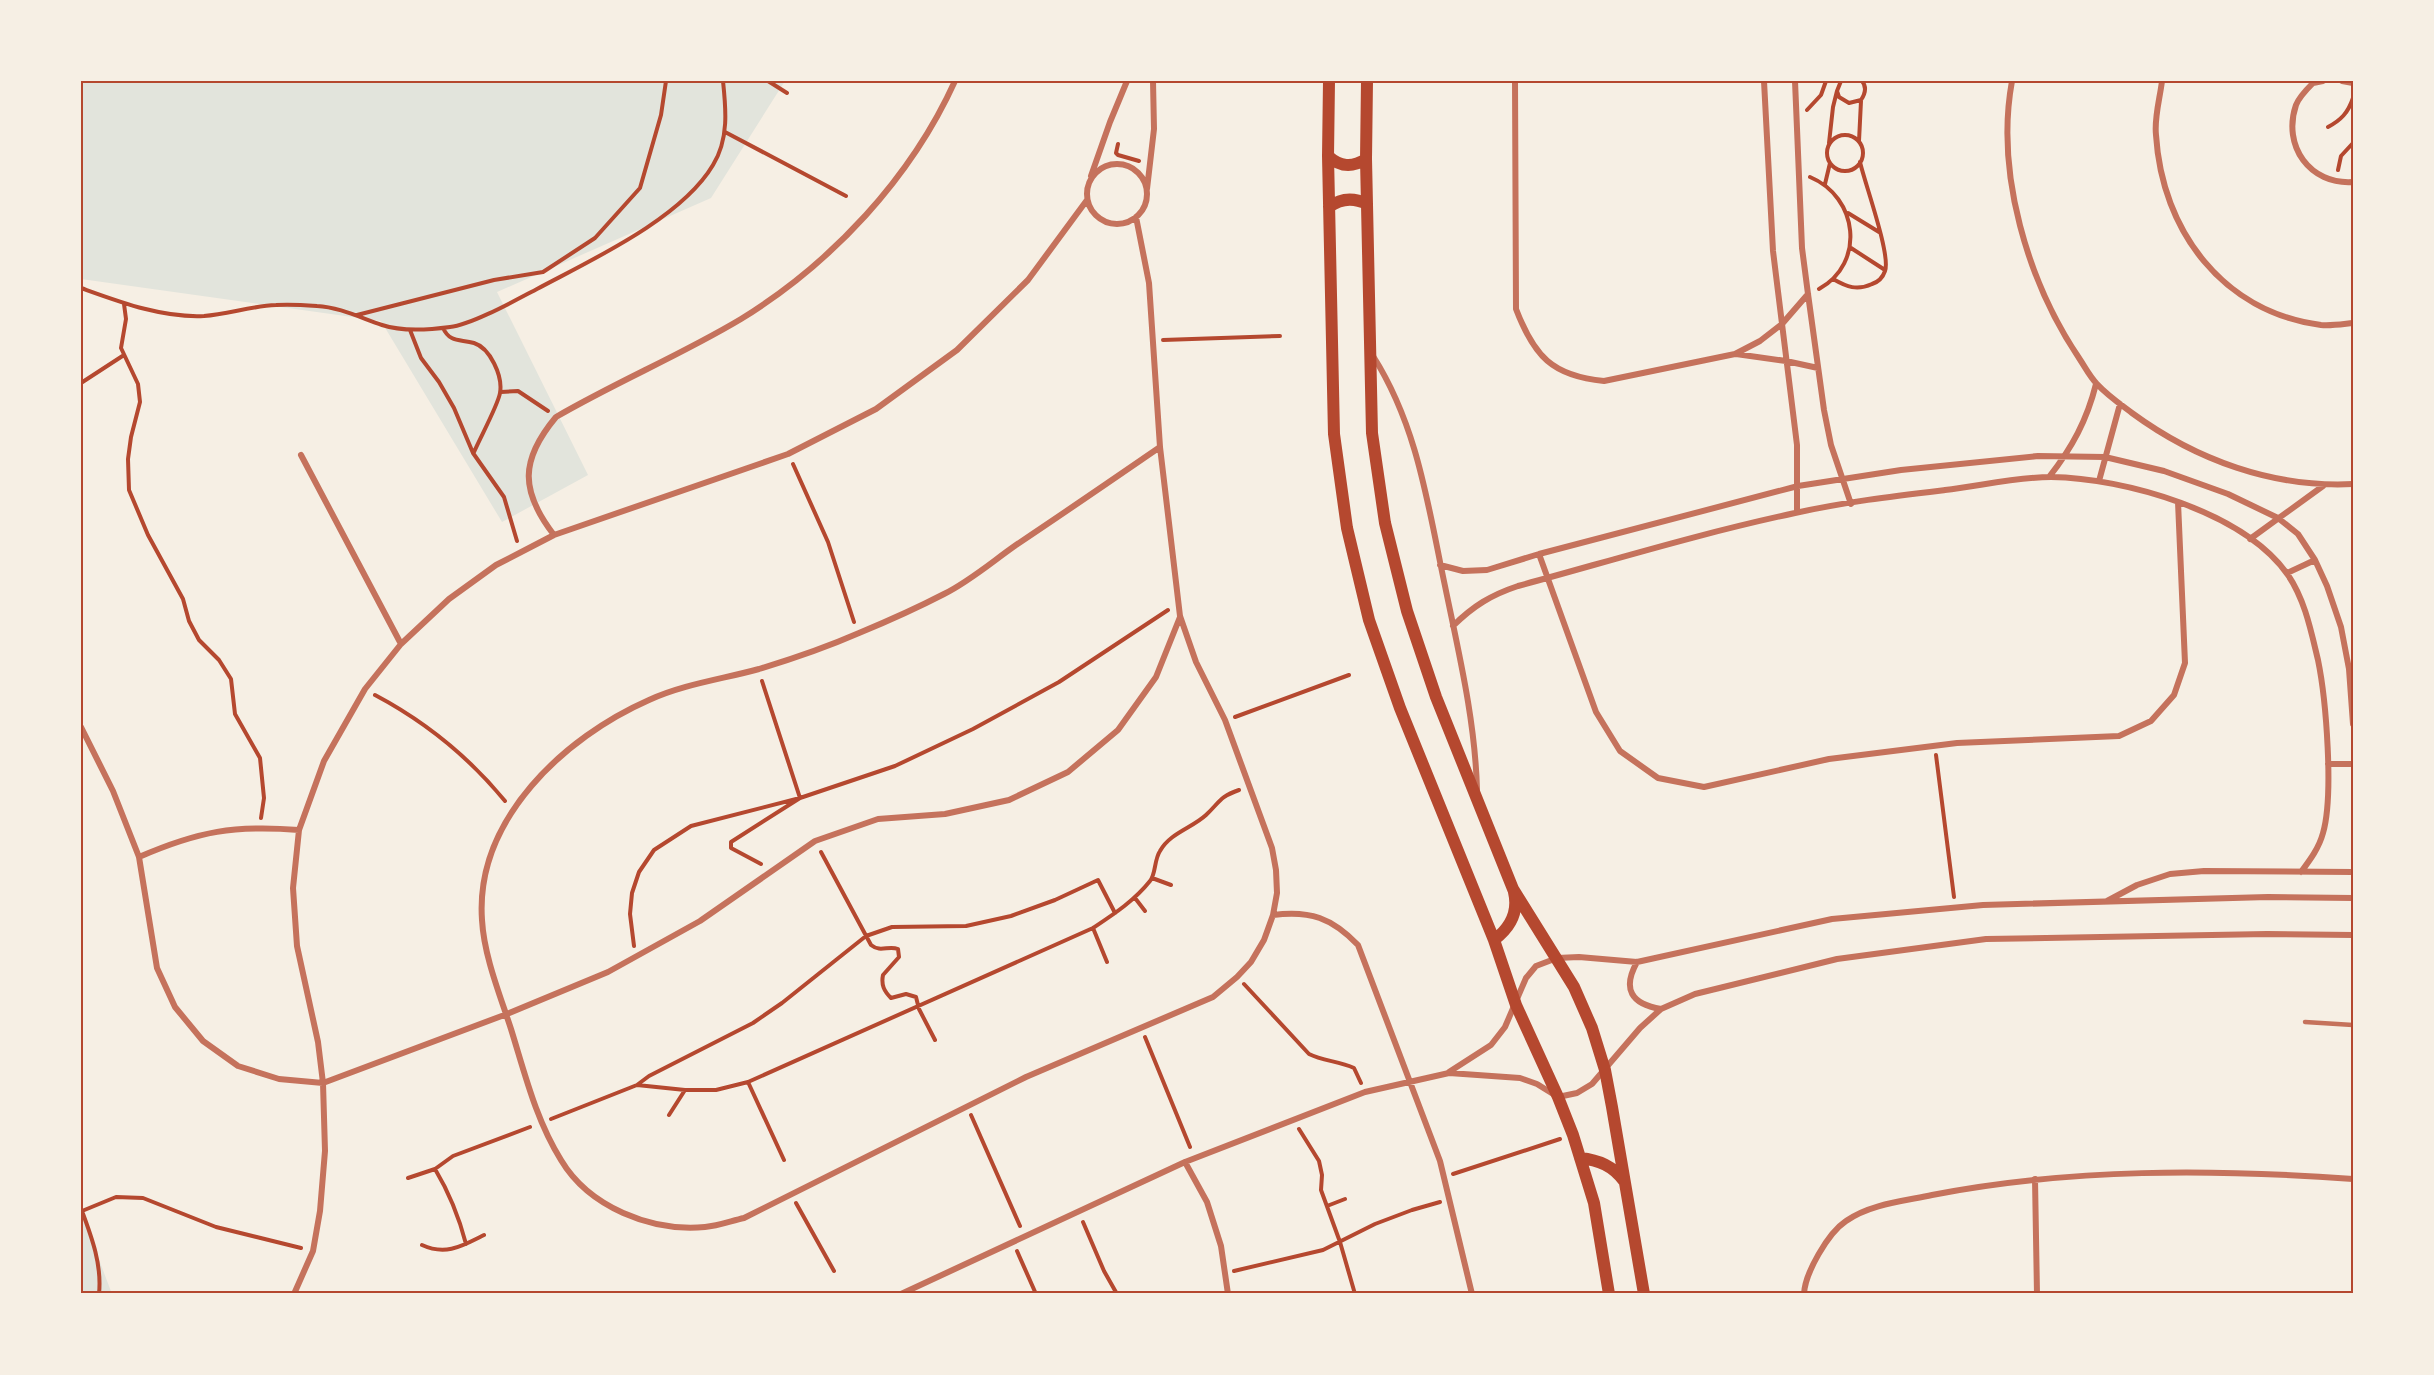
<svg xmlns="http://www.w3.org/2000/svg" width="2434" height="1375" viewBox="0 0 2434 1375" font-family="'Nunito Sans',sans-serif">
	<rect width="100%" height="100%" fill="#f6efe4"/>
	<!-- green -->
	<path fill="#e2e4dc" d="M81,81h704l-74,117 -214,94 91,183 -86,47 -121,-201 -300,-42z
		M81,1212l31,82h-31z"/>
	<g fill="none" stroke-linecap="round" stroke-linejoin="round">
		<!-- path -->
		<path stroke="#b5482f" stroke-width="4" d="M768,81l19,12
			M1841,81l-4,10 2,6 10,6 12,-3c4,-6 6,-13 1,-19
			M1807,110l14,-15 5,-14
			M2328,127c13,-7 20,-14 25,-29
			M725,132l121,64
			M1827 153a18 18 0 1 1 36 0a18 18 0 1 1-36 0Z
			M1859,141l2,-40
			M1829,143l4,-36 4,-16
			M1118,144l-2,9 2,2 21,6
			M2338,170l3,-14 12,-13
			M1810,177c48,20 56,86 9,112
			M1825,184l5,-21
			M1848,213l31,19
			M1851,248l34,22
			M1833,279c14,8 24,12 39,5 6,-2 11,-7 13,-13 6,-16 -20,-87 -25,-109
			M81,288c39,14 81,30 123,28 24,-2 48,-10 72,-11 13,-1 28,0 41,1 22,1 44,12 65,19 21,7 46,5 68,2 21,-2 66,-27 87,-38 54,-29 144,-70 176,-124 16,-26 13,-56 10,-84
			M124,304l2,15 -5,29 17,36 2,18 -9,35 -3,22 1,31 19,45 35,64 6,22 10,19 20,20 12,19 4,35 25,44 4,40 -3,20
			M357,315l137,-35 49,-8 52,-34 45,-50 21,-73 5,-34
			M443,328c7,15 17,11 31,15 16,5 29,33 26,50 -2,12 -20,45 -26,59
			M410,330l11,28 18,24 15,26 19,45 31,44 13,44
			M1163,340l117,-4
			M81,383l43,-28
			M501,392l17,-1 30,20
			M793,464l35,78 26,80
			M375,695c51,27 93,61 130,106
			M1235,717l114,-42
			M1936,755l18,142
			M821,852l50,93c10,8 17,0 27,4l1,8 -16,18c-2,10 1,16 8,23l15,-4 10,3 3,12 16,31
			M761,864l-30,-16v-6l69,-44 -38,-117
			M1152,878l19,7
			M1135,898l10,13
			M1093,928l14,34
			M634,946l-4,-32 2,-21 7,-21 15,-22 37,-24 109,-28 95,-32 78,-37 86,-47 109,-72
			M1244,984l65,70c14,7 30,7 45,14l7,15
			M1145,1037l45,110
			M748,1082l36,78
			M637,1085l48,5h31l32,-8 345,-154c21,-14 41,-27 57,-47 6,-7 4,-21 10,-30 10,-18 32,-23 46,-36 14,-13 13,-18 33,-25
			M669,1115l16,-25
			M971,1115l49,111
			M551,1119l86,-34 12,-9 104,-53 29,-20 84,-67 26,-9 74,-1 45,-10 44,-16 43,-20 17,33
			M1299,1129l20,32 3,14 -1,15 19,52 15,52
			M435,1169c15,25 24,48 31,75
			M1453,1174l107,-35
			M408,1178l27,-9 18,-13 77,-29
			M796,1203l38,68
			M1327,1206l18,-7
			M82,1211l34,-14 27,1 73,29 85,21
			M82,1211c10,27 20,54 17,83
			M1083,1222l21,49 13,23
			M422,1245c24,11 40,1 62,-10
			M1017,1251l19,43
			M1234,1271l89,-21 52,-26 37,-14 28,-8"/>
		<!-- service -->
		<path stroke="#c5725c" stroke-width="4.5" d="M2305,1022l48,3"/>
		<!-- minor -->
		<path stroke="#c5725c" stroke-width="6" d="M1515,81l1,228c18,47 36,67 88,72l131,-27 25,-13 22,-17 26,-30
			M1764,81l9,170 24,194v67
			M1795,81l7,167 6,46 16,116 7,35 20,59
			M2012,81c-17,92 16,201 67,277 6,9 11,19 18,26 10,11 23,20 35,29 64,47 141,75 221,71
			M2162,81c-2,17 -8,37 -6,54 6,96 67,177 165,190 10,1 22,-1 32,-2
			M2323,81l-10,2c-6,6 -14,14 -17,22 -14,41 14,80 57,77
			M2342,81l11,2
			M1087 194a30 30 0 1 1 60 0a30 30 0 1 1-60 0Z
			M1091,176l19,-54 17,-41
			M1147,189l7,-60 -1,-48
			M1136,217l13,66 11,164 20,169 16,46 29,58 47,128 4,22 1,23 -4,22 -9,25 -13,22 -14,15 -24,20 -187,80 -282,141c-13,3 -26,8 -39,9 -54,5 -116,-20 -144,-67 -25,-40 -36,-86 -50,-131 -11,-34 -27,-73 -29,-109 -7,-101 83,-183 167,-220 35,-16 74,-21 110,-31 33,-10 68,-22 100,-36 29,-12 58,-25 85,-39 26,-13 49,-33 72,-49 48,-32 96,-65 144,-98
			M1736,354l50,7 32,7
			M1373,356c45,71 55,150 72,230 14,68 30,134 32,203
			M301,455l100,189
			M2049,477c23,-29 38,-57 47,-93
			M2099,481l21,-77
			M554,535c-34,-44 -34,-75 2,-118 60,-35 125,-62 185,-98 91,-56 170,-141 214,-238
			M2250,539l73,-53
			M1539,554l57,158 24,39 38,27 46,9 125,-28 128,-16 162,-7 32,-15 23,-26 11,-32 -7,-161
			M1440,565l23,6 24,-1 52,-16 259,-68 103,-16 137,-14 67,1 59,14 64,23 50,24 20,16 17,26 12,26 14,41 8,42 4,55
			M2287,573l28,-13
			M1453,626c20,-20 38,-31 65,-40 92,-25 183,-53 277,-73 49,-11 100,-17 150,-23 34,-4 72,-13 106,-13 74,1 193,35 237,98 17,25 23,56 30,85 8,39 16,135 5,173 -4,15 -13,27 -22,39
			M81,727l32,64 26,66 18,111 18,39 28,34 35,25 41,13 44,4 184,-69 101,-42 92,-51 115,-80 63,-22 67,-5 64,-14 59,-28 50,-42 38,-53 24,-60
			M2328,764h25
			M139,857c60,-26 95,-32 160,-27
			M2107,901l30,-16 33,-11 34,-3 149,1
			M1273,915c37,-5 59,3 85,30l82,216 32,133
			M1637,962c-15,27 -6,42 24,47
			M1449,1072l42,-27 14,-18 21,-49 10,-12 21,-8 22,-1 58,5 195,-43 151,-14 285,-8 85,1
			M1185,1162l22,40 14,44 7,48
			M2035,1179l2,115
			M294,1294l19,-43 7,-40 5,-60 -2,-68 -5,-41 -21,-96 -4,-58 6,-58 25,-69 41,-72 36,-45 48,-45 47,-34 58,-30 234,-81 88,-45 81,-59 71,-70 59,-80
			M901,1294l284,-132 180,-70 84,-19 71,5 17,6 21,13 19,-4 15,-9 48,-56 21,-19 34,-15 142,-35 149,-20 281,-5 86,1
			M1804,1294c1,-21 24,-61 42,-73 24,-17 58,-20 86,-26 139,-27 281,-26 421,-16"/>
		<!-- secondary -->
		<path stroke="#b5482f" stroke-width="12" d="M1329,81l-1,75 6,278 13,94 22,92 31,88 94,232 22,65 42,92 15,38 21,68 15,91
			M1367,81l-1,78 6,274 13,90 22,88 29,86 77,192 61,98 18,41 13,42 7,37 32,187
			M1328,156c12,11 24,12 38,3
			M1329,207c12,-9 24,-10 38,-3
			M1494,940c16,-12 25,-27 20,-48
			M1580,1158c19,2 33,8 44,23"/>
	</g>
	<!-- border -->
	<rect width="2434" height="1375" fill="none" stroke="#f6efe4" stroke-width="165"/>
	<rect x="82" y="82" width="2270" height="1210" fill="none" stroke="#b5482f" stroke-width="2"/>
</svg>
